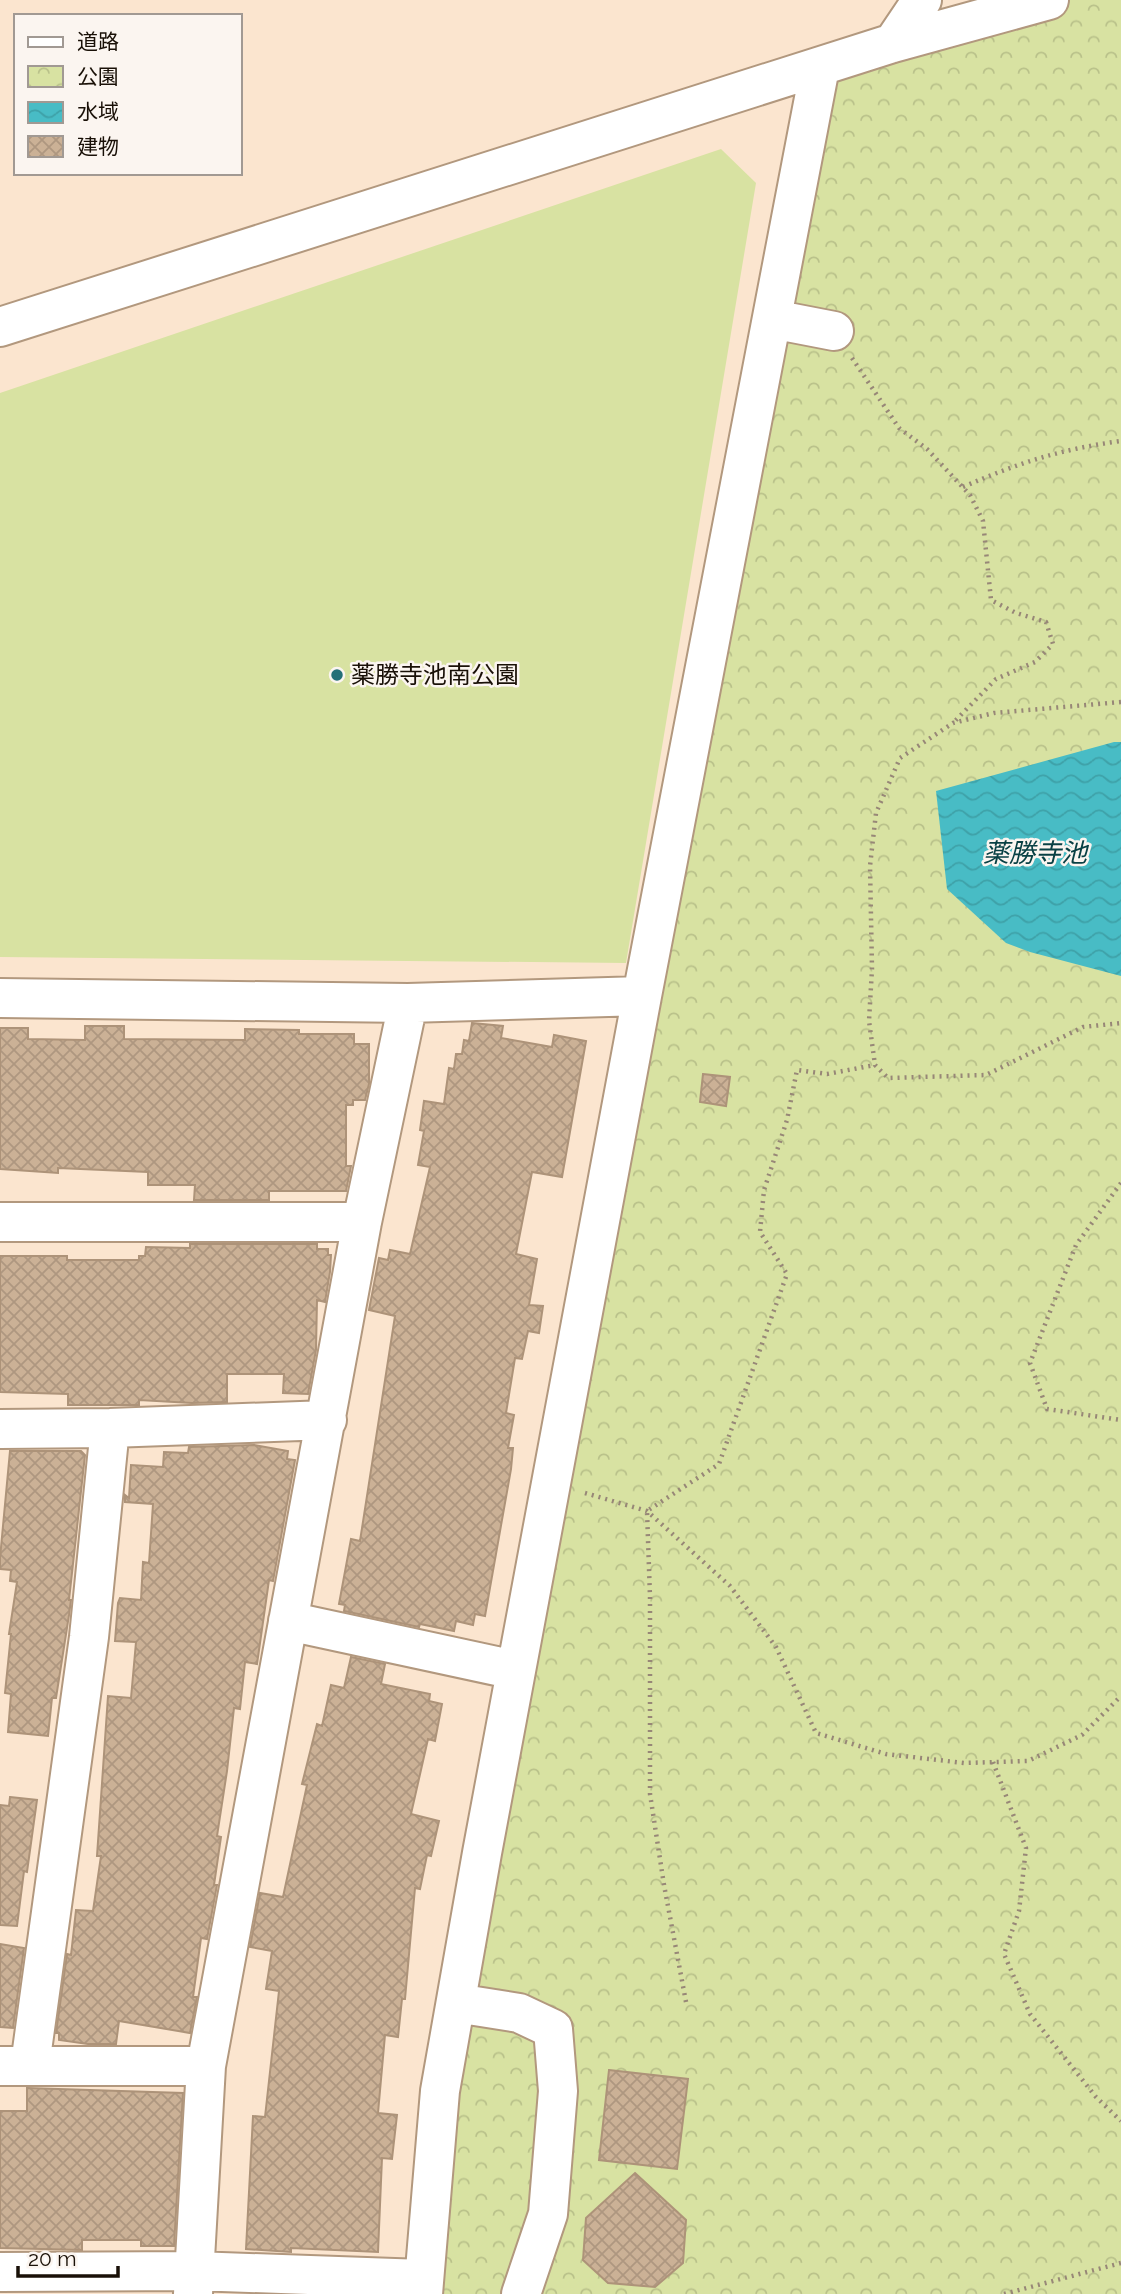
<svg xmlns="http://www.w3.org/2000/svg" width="1121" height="2294" viewBox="0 0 1121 2294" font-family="Raleway,'Noto Sans JP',sans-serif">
	<defs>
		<pattern id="park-crowns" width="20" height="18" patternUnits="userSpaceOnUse" patternTransform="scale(1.75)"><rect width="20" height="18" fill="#d8e2a2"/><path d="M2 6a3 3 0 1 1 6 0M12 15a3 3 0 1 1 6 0" fill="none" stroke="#b9c18a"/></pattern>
		<pattern id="water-waves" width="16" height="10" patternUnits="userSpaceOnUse" patternTransform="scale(1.75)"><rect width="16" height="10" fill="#48bcc5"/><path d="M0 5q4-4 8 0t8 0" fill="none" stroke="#3ea1a8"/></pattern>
		<pattern id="building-cross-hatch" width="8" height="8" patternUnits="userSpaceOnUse" patternTransform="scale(1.75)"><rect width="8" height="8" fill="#cbb196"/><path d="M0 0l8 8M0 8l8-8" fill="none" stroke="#ae9780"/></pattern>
	</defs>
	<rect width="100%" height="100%" fill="#fbe5cf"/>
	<!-- park -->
	<path fill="url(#park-crowns)" d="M1053,0h68v2294h-702l399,-2224z"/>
	<!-- garden -->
	<path fill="#d8e2a2" d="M721,149l35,34 -130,780 -626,-6v-564z"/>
	<!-- water -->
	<path fill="url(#water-waves)" d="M1114,742h7v234l-91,-24 -24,-9 -59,-54 -11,-98z"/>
	<!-- building -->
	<path fill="url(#building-cross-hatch)" stroke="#ad9379" stroke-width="2" d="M472,1023l31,3 -2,12 51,9 2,-12 32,6 -24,136 -30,-5 -16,82 21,5 -8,46 14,1 -4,27 -11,-2 -6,28 -7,-1 -9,55 8,2 -6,33h5l-2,21 -26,147 -10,-2 -2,11 -17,-4 -2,10 -34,-7 -1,3 -75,-16 1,-6 -6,-1 12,-65 9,2 35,-225 -26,-6 10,-52 9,2 2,-10 20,4 20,-87 -12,-2 6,-34 -4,-1 4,-29 20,3 5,-36 5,1 2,-15h6l2,-14 5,1z
		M85,1026h39v13l121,1v-11l54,1v4h55v10h15v40l-4,16h-12v5h-7v61h5l-5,25h-77v9h-75l1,-15h-47v-13l-90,-4v5l-58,-4v-141h28v11l57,1z
		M703,1074l27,3 -4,29 -26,-4z
		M190,1244h127v5h11v6h3l-1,17 -5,30 -8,-2 -1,50 -8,44 -25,-1 1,-19h-57v28l-35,1 -53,-3v5h-71v-11l-68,-2v-136h67v4h72v-4h6l1,-9 44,1z
		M254,1445l34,6 -1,8 8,1 -22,121 -4,-1 -12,84 -12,-2 -5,47 -6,-1 -7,63 -10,65 4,1 -7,48h3l-10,54 -6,-1 -8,59h4l-7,36 -71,-12 -3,23h-28l-29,-4v-7h-3l11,-79 4,1 5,-45 17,1 8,-55h-4l11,-160 23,2 5,-56 -21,-1 3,-38 2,-5 21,2 2,-38 6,1 4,-59 -28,-2v-7l4,3 2,-33 32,2 1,-15 24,1 1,-6z
		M10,1451h71l4,4 -16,145h2l-2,15 -13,83h-4l-4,38 -40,-4 3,-38 -6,-1 6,-59h-2l8,-52 -7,-1 1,-11 -11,-1v-11z
		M351,1657l34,7 -4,20 49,10 -1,7 13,3 -7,37 -7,-2 -17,75 28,7 -8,35 -4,-1 -7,34 -5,-1 -10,111h-3l-4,38 -13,-2 -7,78 19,2 -5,44 -10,-1 -4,94 -87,-4v4l-45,-3 7,-133 12,1 14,-126 -13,-2 6,-38 -22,-4 10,-54 23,4 24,-112 -5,-1 15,-60 5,2 9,-41 13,3z
		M10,1797l27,3 -10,72 -3,-1 -7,55 -17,-1v-120l9,1z
		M0,1944l24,4 -11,80 -13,-1z
		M609,2070l79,9 -11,90 -78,-9z
		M27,2088l156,5 -9,153h-33v-6h-59v10l-82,-2v-137h27z
		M635,2173l51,47 -3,43 -28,24 -47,-4 -25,-23 3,-42z"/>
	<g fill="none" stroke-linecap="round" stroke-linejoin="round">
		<!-- minor casing -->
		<g stroke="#b2987e" stroke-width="42">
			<path id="minor" d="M893,43l29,-43
				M772,319l62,12
				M0,327l893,-284 156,-43
				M0,998l408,5 234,-7
				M0,1222h362
				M0,1429l110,-1 217,-8
				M288,1621l227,49
				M456,2003l63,10 34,16 5,62 -10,123 -27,80
				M30,2065l59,-428 21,-209
				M0,2066h206
				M0,2272l194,-1 229,8
				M193,2294l13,-228 156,-844 46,-219
				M423,2294l17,-203 42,-238 160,-857 178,-929"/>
		</g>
		<!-- path -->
		<path stroke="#978777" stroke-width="4.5" stroke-dasharray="2 5" stroke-linecap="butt" d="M852,358l47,70 28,21 43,46 13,26 8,79 25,13 30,9 7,22 -18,18 -39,17 -43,44
			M963,487c55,-24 98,-38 158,-46
			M1121,702l-127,11 -41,10 -53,35 -24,55 -6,53 2,103 -3,52 6,44 13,13 98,-3 97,-48 38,-4
			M1121,1183l-45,62 -46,118 17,46 74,11
			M585,1493l62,18 83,75 46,61 40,86 70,21 78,9 64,-2 54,-26 39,-39
			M993,1762l33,86 -7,63 -15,43 26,60 66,83 25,24
			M686,2002l-22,-117 -14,-91v-197l-3,-86 72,-47 68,-190 -27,-42 4,-42 23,-70 10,-50 30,4 48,-9
			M1004,2294l117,-31"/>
		<!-- minor -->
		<use href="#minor" stroke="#fff" stroke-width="38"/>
	</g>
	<!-- markers -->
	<circle fill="#257077" stroke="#fbf5f0" stroke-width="2.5" cx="337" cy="675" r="7"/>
	<g text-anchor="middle" stroke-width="5" stroke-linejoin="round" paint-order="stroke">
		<!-- poi labels -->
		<g font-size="24" fill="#191007" stroke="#fbf5f0" text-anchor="start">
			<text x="351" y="683">薬勝寺池南公園</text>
		</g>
		<!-- water labels -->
		<g font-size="26" font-style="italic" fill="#094044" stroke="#fbf5f0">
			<text x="1035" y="862">薬勝寺池</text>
		</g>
	</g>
	<!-- legend -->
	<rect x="14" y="14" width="228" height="161" fill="#fbf5f0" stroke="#a19993" stroke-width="2"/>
	<rect x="28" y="37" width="35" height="10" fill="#ffffff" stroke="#a19993" stroke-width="2"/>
	<text x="77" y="49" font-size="21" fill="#191007">道路</text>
	<rect x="28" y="66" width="35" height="21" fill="url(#park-crowns)" stroke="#a19993" stroke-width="2"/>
	<text x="77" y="84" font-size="21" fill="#191007">公園</text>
	<rect x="28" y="102" width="35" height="21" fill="url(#water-waves)" stroke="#a19993" stroke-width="2"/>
	<text x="77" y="119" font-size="21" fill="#191007">水域</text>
	<rect x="28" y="136" width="35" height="21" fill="url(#building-cross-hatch)" stroke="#a19993" stroke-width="2"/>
	<text x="77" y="154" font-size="21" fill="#191007">建物</text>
	<!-- scale -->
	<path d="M18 2266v10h100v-10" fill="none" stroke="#191007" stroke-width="3.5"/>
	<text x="28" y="2266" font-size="21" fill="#191007" stroke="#fbf5f0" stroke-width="5" paint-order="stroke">20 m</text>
</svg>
